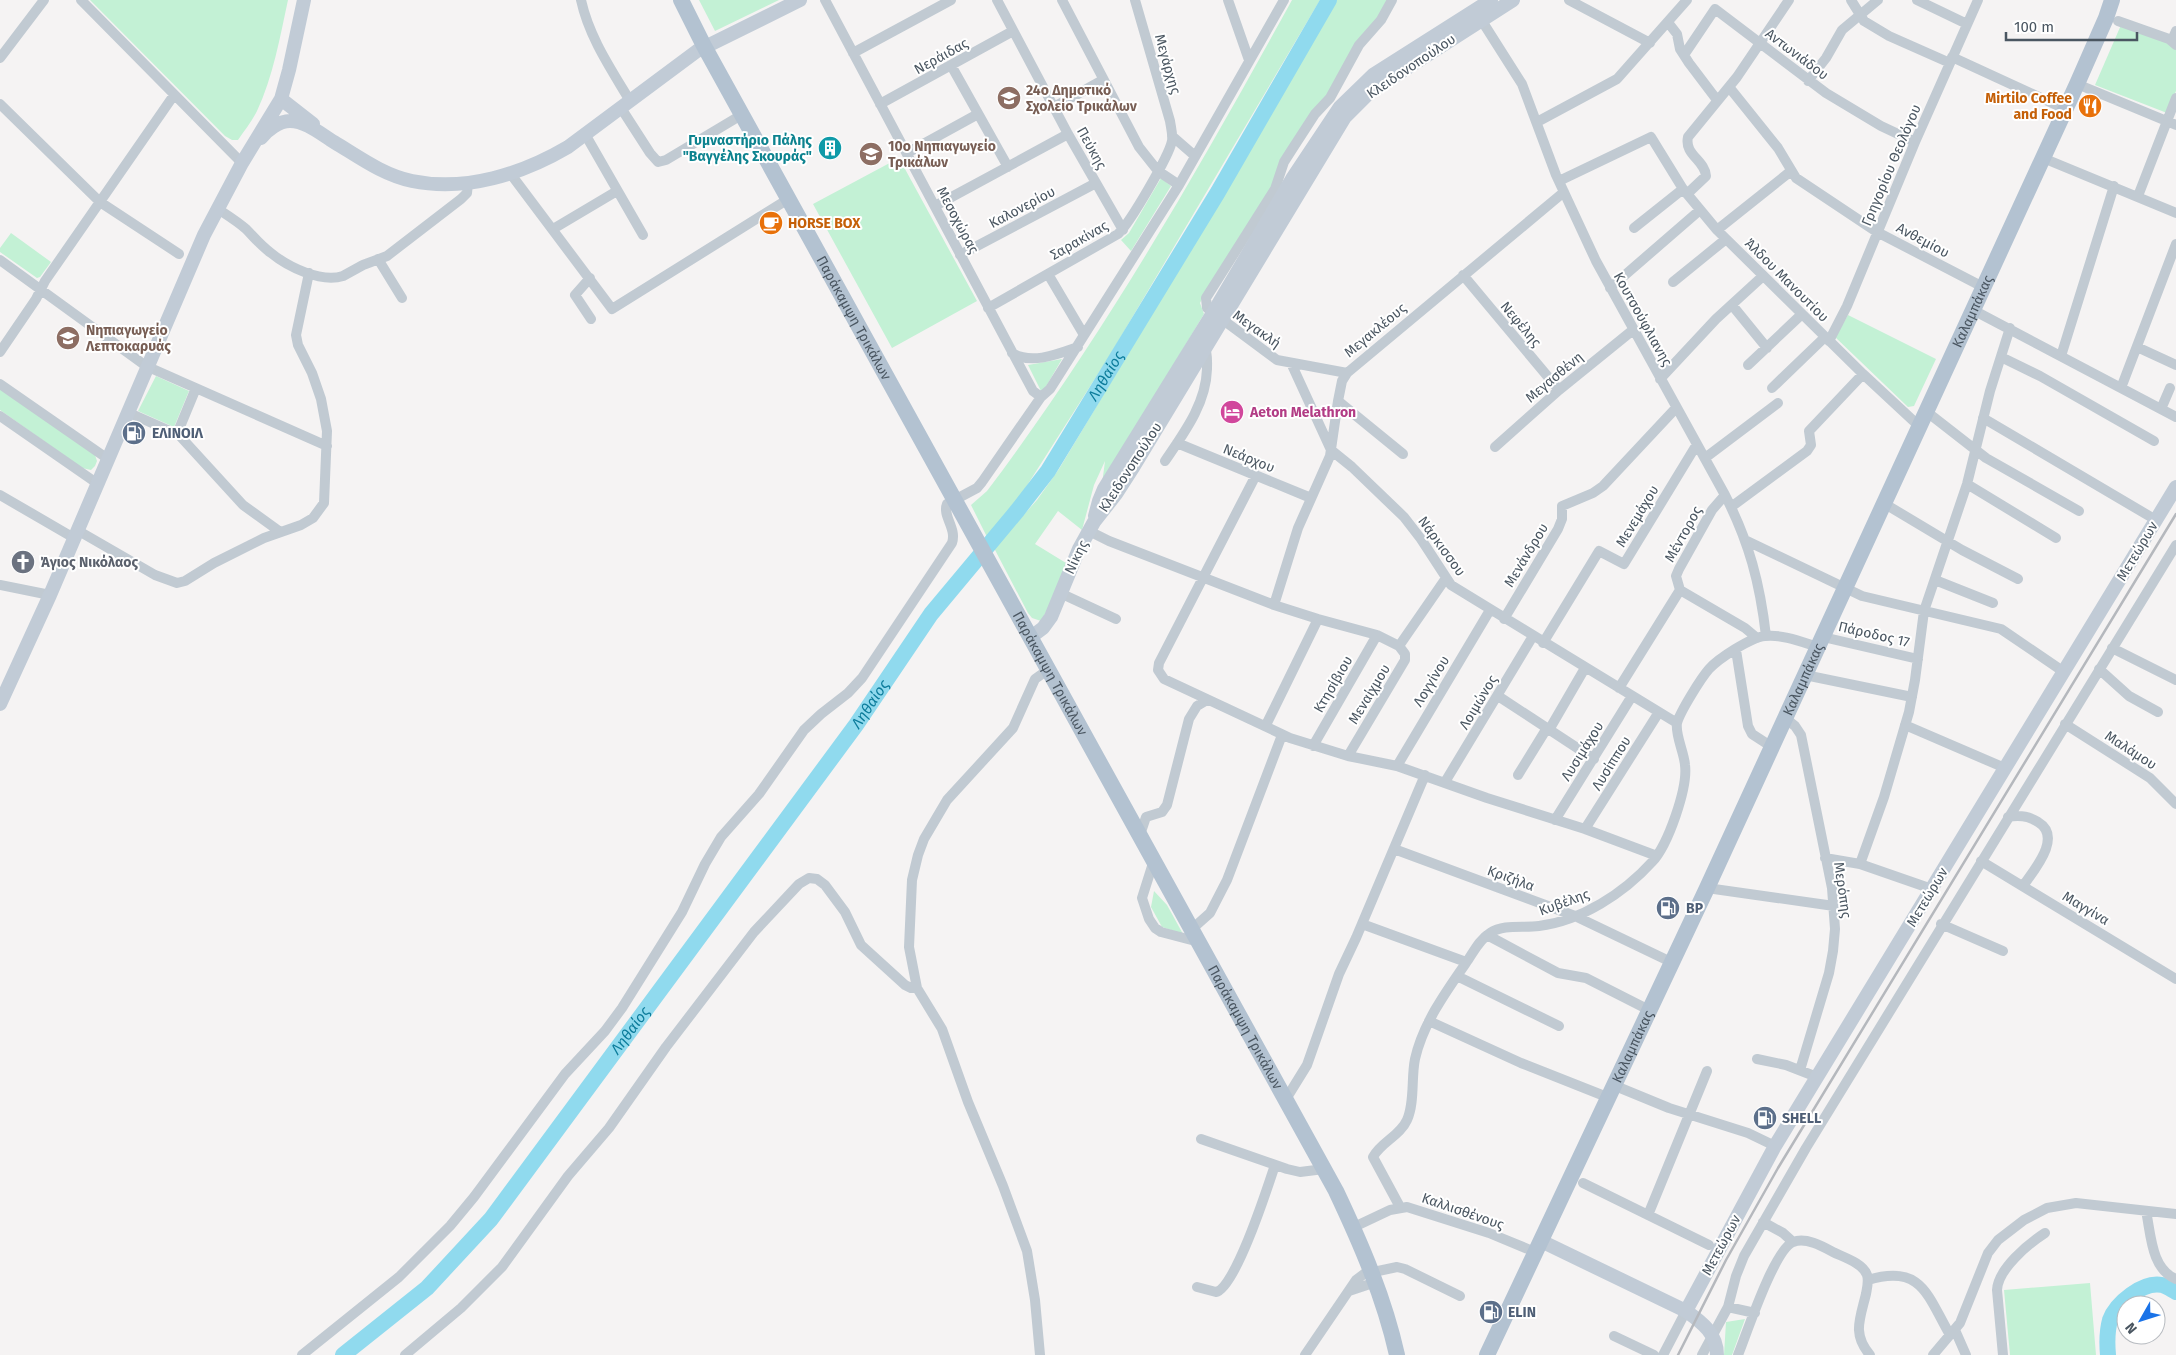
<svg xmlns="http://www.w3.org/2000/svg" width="2176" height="1355" viewBox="0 0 2176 1355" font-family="'Fira Sans',sans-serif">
	<rect width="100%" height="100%" fill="#f5f3f3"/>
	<!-- green -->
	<path fill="#c3f1d5" d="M90,0h198c-8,37 -15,77 -31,111 -5,10 -13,20 -19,29h-6l-7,-4z
		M699,0h80l-64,31z
		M1292,0h28l-210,355 -96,151 -27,31 -16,-32 16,-14c116,-154 212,-322 305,-491z
		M1337,0h52l-187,299 -2,4 4,11 -102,170 3,-23 -11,24 -12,45 -24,-19 -23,33 31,19 -11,33 -14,25 -9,-3 -4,-5 -34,-65 43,-48 22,-31 188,-314z
		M2121,25l48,18 7,7v41l-9,22 -72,-28z
		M899,158l78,143 -85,47 -79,-144z
		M1161,178l10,8 -40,65 -10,-11 8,-7z
		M11,233l40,29 -11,15 -3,1 -37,-26v-4z
		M1848,315l88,44 -22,47 -6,1 -73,-70z
		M1062,359l-18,31 -3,1 -13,-26z
		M156,376l33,15 -15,36 -36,-16z
		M0,388l95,67 2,6 -2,5 -4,4 -9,-2 -82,-58z
		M1154,891l13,14 16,29 -21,-7 -11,-20z
		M2090,1283l6,72h-86l-6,-65z
		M1745,1319l-13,36h-8l2,-33z"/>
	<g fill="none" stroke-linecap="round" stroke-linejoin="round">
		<!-- river -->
		<g stroke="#90daee" stroke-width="16">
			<path id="s1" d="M343,1355l84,-67 64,-69 365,-494 75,-111 86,-103 31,-40 170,-279 111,-192"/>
			<path d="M2108,1355c-1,-11 -1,-24 2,-35 6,-17 33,-39 52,-35 5,1 10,5 14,7"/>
		</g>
		<!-- street -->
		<path stroke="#c1cad2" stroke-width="10" d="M81,0l161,163
			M581,0c8,37 30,69 49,101
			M825,0l208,391 8,6
			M997,0l71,134 55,96
			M1062,0l77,147 19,24 21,14
			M1228,0l21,60
			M1569,0l81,43
			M1851,0l13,21 25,15 61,27
			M1917,0l50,24
			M1482,21l40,63 34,91 40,86 129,234c24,47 35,88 41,141
			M2118,21l51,18 7,6
			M1666,25h4l7,9 3,15 9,14 28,37
			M2172,40l4,-9
			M853,53l98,-53
			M1684,55l31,-46 111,84 55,33 34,16
			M1952,57l113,52
			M0,58l44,-58
			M952,67l56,100
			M1808,81l18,-23 16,-28 36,-30
			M2077,84l99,41
			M1729,87l49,61 18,30 81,54 106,55
			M0,104l100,98 79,52
			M880,104l133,-73
			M1054,107l49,-27
			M621,108l29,45 8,9 8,-2 77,-46
			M1537,122l80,-43 70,-79
			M585,134l58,101
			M1172,136l23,20
			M907,153l71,-39
			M2043,158l133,55
			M510,173l102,136 178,-111
			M1559,181l92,-44 32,52 34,41 146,144 57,53
			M1687,194l19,-18c-1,-16 -22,-21 -18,-39l49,-60 52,-77
			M2138,196l38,-98
			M935,206l133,-72
			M218,209c9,6 19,12 28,20 8,8 15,17 25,24 17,14 50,30 72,23l20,-11 24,-9 74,-57 6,-6 1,-10
			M1634,228l49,-39
			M553,229l64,-38
			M1717,230l74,-59
			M960,255l136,-72
			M378,259l24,39
			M0,260l146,106 181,80
			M1048,274l36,61
			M1463,275l96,115
			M590,278l-15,17 16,24
			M1673,282l53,-43
			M1610,288l90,-78
			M1732,305l35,43
			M988,308l130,-74c12,-11 51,-78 54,-93 1,-6 -1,-13 -2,-20l-35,-121
			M1973,310l203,107
			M1829,341l18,-35 68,-164 63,-142
			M2137,347l39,18
			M0,352l36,-53 9,-18 129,-186
			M1012,353c20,12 46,1 66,-6
			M2061,356l53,-170
			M2001,357l39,19 114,65
			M1291,363l40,87 21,17 52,50 17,22 30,46 226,138
			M1748,365l54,-51
			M1347,373l-70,-13 -70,-52 -1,-10 69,-109 9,-27 7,-11 24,-37 15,-16 29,-53 22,-25 11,-20
			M1660,379l56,-60 47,-43
			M0,384l108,75
			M1772,388l53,-51
			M2121,388l55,-144
			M1338,401l65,53
			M2161,409l9,-21
			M127,412l52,23 64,70 36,26
			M1927,412l59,46 93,53
			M0,416l98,68
			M1983,418l173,102
			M177,434l19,-46
			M1177,443l134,55
			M1495,447l64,-57 74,-60
			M1705,458l73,-55
			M1165,461c19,-28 41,-57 42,-92 0,-8 1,-16 -3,-23
			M1256,475l-97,188 -1,7 6,9 126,59 58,18 49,10 90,32 98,31 72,27
			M1967,484l89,54
			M0,495l74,43
			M1885,504l77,46 56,29
			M1731,507l76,-56 4,-6 -2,-14 54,-57
			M77,530l78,45 22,8 8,-2 29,-18 50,-25 37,-13 12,-7 11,-15 3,-72 -6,-32 -9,-26 -14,-28 -2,-10 13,-62
			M1089,531l20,10 165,64 44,14 59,16 22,11 6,8v6l-57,96
			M1747,541l115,55 139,33 63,43
			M1935,580l58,23
			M0,585l50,10
			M1680,590l-4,-14 3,-7 33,-59 13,-15
			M1680,590l65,38 12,10
			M1060,593l56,26
			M1274,605l24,-77 32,-72 8,-55 4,-20 5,-8 217,-181
			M1504,619l54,-90 4,-10v-13l31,-13 10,-7 73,-78
			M1823,637l95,22
			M1543,643l56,-92 25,13 73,-120
			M1399,646l47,-68
			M2112,648l64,32
			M1736,650l12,76 4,8 20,13
			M2099,669l30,27 29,16
			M1805,675l107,22
			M1619,688l61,-98
			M1498,696l96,63
			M1785,718l10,8 6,9 31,153 3,41 -2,22 -4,22 -29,97
			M2065,724l85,54 26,26
			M1266,725l52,-106
			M1905,725l100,43
			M1549,730l36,-62
			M1313,746l64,-111
			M1397,766l93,-156
			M1518,775l29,-47
			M1445,782l88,-146
			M2008,817c10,-2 21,-1 30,5 25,15 -4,48 -15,64
			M1555,820l77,-124
			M1585,829l74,-117
			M1140,835l6,-18 16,-5 5,-7 22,-86 8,-13 10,-6
			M1394,849l181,67 96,46
			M1825,858l35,6 72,25
			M1154,860l-12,38 7,21 6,9 6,4 38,10
			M1981,861l195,118
			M1860,864l24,-67 25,-85 6,-32 9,-69 43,-127 23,-93 20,-63
			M1707,888l127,18
			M1362,924l104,38
			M1941,924l62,27
			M1192,929l18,-16 17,-33 55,-145
			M1487,935l71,38 28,5 63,32
			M1457,976l102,50
			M1429,1021l92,42 86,34
			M1757,1059l29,6 31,12
			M1613,1085l56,23 79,25 27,13
			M1286,1099l21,-34 32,-91 17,-36 69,-163
			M1201,1139l86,30 13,3 24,-3
			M1583,1183l126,62
			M1400,1207l-27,-50c8,-15 27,-21 34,-37 8,-18 4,-42 8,-61 8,-36 32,-69 53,-99 6,-9 12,-21 22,-27 14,-9 32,-5 49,-7 42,-5 85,-33 113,-64 16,-17 36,-74 33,-97 -1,-13 -10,-30 -8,-42 3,-11 24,-45 32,-54 9,-10 42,-32 56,-33 17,-2 37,6 53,11
			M2146,1211c5,23 5,58 30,68
			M1648,1215l59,-144
			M1763,1222l20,11 10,9
			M1354,1227l36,-17 17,-3 82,26 46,19
			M1868,1280c54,-16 59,15 82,55
			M1197,1287l19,5c19,-3 52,-106 59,-127
			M1349,1291l27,-9
			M1728,1307l27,6
			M1955,1330l11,25
			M1614,1336l40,19
			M302,1355l97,-78 51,-51 24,-29 91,-123 40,-43 17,-23 60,-96 23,-48 16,-27 38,-43 45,-64 17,-16 27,-21 14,-15 90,-135c5,-15 -10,-27 -5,-39l30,-16 5,-6 59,-85 9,-8 129,-204 105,-185
			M405,1355l56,-47 41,-41 66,-91 41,-48 57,-81 88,-115 45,-48 10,-6 8,1 8,6 20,27 16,33 44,40 6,3h6
			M1040,1355l-5,-55 -8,-49 -24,-65 -35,-84 -26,-73 -25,-41 -8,-41 3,-67 6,-25 6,-16 23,-39 66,-72 22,-49 14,-10
			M1305,1355l51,-75 8,-6 33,-7 8,2 55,27
			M1663,1355l23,-44
			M1702,1355l26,-48 8,-31 8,-20 62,-108 370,-603
			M1738,1355c9,-22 36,-105 55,-113 13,-5 29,4 40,10 10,5 30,11 34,23 2,6 0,13 -1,19 -6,25 -14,40 4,61
			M1933,1355l27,-32 28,-70 10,-13 26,-20 23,-12 29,-5 100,11
			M2003,1355l-6,-65c1,-21 31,-46 48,-57"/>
		<!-- secondary -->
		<path stroke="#c1cbd6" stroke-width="14" d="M281,99l32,25
			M261,138c6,-8 18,-17 29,-17 16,0 31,13 44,21 25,15 49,33 78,39 54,11 110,-7 156,-34l129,-96 103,-51
			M1095,516l4,-15 5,-12 109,-176 79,-134 48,-72 33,-32 118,-75
			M1031,637l12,-9 8,-11 28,-68 15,-27 22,-28 18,-28 211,-349 26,-26 142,-91
			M0,704l50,-109 154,-360 38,-72 39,-64 8,-29 15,-70
			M1541,1241l145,70c17,12 31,23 31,44
			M1686,1311l89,-165 401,-659"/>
		<!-- primary -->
		<g stroke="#b3c2d1" stroke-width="16">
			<path id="s2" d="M681,0l23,46 632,1145c25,53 48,106 61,164"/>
			<path id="s3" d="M1487,1355l220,-467 370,-804 29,-66 6,-18"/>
		</g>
		<!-- rail -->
		<path stroke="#b5b8bd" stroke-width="2.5" d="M1678,1355l48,-95 52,-92 398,-654"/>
	</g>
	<!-- icons -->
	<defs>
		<g id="school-disc" transform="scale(1.25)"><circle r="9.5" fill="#8d6e63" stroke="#fff"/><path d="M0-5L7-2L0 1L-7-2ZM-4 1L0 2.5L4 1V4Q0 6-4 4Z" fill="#fff"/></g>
		<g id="restaurant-disc" transform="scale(1.25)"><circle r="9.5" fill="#e8710a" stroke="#fff"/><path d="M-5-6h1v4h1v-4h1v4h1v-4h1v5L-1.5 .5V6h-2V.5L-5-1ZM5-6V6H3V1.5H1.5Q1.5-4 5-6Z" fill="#fff"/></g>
		<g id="building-disc" transform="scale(1.25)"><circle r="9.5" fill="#0f9aa8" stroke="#fff"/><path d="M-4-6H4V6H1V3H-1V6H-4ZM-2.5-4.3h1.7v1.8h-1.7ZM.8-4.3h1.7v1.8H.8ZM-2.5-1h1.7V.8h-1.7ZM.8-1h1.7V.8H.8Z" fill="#fff"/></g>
		<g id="cafe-disc" transform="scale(1.25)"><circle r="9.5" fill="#e8710a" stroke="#fff"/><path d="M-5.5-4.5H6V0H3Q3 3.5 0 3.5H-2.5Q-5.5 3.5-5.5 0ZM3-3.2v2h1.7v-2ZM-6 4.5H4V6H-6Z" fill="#fff"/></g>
		<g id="hotel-disc" transform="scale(1.25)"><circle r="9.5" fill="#d1479c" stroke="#fff"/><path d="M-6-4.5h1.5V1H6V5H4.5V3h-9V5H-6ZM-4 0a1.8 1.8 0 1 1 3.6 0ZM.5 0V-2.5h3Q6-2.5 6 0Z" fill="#fff"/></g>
		<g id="fuel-disc" transform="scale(1.25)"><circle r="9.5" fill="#5c6f8a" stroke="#fff"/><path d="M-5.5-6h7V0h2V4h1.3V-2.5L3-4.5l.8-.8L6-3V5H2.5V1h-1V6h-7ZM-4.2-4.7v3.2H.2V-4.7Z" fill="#fff"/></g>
		<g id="church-disc" transform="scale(1.25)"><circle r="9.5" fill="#6b7280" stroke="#fff"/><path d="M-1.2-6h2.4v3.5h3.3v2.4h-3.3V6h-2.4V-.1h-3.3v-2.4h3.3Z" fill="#fff"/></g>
	</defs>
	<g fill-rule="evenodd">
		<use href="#school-disc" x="1009" y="98"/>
		<use href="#restaurant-disc" x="2090" y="106"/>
		<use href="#building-disc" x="830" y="148"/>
		<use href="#school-disc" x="871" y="154"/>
		<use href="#cafe-disc" x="771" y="223"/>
		<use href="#school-disc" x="68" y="338"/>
		<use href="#hotel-disc" x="1232" y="412"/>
		<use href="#fuel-disc" x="134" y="433"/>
		<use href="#church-disc" x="23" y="562"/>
		<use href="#fuel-disc" x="1668" y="908"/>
		<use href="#fuel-disc" x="1765" y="1118"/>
		<use href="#fuel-disc" x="1491" y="1312"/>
	</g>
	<g text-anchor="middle" stroke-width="4" stroke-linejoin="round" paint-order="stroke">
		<!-- street labels -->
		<g font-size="14" fill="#4a5661" stroke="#fff">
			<text transform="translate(1797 54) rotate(37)" y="5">Αντωνιάδου</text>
			<text transform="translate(941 56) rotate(-29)" y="5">Νεράιδας</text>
			<text transform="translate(1168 64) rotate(74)" y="5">Μεγάρχης</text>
			<text transform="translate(1411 66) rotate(-34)" y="5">Κλειδονοπούλου</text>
			<text transform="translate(1092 148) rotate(61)" y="5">Πεύκης</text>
			<text transform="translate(1891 165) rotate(-67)" y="5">Γρηγορίου Θεολόγου</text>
			<text transform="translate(1022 207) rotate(-28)" y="5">Καλονερίου</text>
			<text transform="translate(958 220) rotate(62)" y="5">Μεσοχώρας</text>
			<text transform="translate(1079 240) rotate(-30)" y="5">Σαρακίνας</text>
			<text transform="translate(1923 240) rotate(28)" y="5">Ανθεμίου</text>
			<text transform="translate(1787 280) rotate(45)" y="5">Άλδου Μανουτίου</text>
			<text dy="5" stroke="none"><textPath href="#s3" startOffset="1151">Καλαμπάκας</textPath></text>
			<text dy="5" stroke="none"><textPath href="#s2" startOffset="362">Παράκαμψη Τρικάλων</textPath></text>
			<text transform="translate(1643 319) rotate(61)" y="5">Κουτσούφλιανης</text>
			<text transform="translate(1521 324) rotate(50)" y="5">Νεφέλης</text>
			<text transform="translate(1257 329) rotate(35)" y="5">Μεγακλή</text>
			<text transform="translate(1375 330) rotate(-40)" y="5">Μεγακλέους</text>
			<text transform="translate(1554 377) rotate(-40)" y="5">Μεγασθένη</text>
			<text transform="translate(1249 458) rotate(22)" y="5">Νεάρχου</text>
			<text transform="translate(1130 467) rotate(-57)" y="5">Κλειδονοπούλου</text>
			<text transform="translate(1637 516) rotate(-59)" y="5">Μενεμάχου</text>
			<text transform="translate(1683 534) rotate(-61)" y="5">Μέντορος</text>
			<text transform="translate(1442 546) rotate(54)" y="5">Νάρκισσου</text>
			<text transform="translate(2137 551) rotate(-59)" y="5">Μετεώρων</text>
			<text transform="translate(1526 555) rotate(-59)" y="5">Μενάνδρου</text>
			<text transform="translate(1076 557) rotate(-64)" y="5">Νίκης</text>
			<text transform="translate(1874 634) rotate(13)" y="5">Πάροδος 17</text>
			<text dy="5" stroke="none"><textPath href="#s2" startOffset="768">Παράκαμψη Τρικάλων</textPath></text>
			<text dy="5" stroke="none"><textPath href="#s3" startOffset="746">Καλαμπάκας</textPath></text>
			<text transform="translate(1431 681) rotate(-59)" y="5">Λογγίνου</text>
			<text transform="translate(1333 684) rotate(-60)" y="5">Κτησίβιου</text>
			<text transform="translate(1369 694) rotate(-59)" y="5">Μεναίχμου</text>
			<text transform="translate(1478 702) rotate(-59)" y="5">Λοιμώνος</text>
			<text transform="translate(2131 750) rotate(33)" y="5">Μαλάμου</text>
			<text transform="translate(1582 751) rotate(-58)" y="5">Λυσιμάχου</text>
			<text transform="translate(1611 763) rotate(-58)" y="5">Λυσίππου</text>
			<text transform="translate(1511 878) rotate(20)" y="5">Κριζήλα</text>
			<text transform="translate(1843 890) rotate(82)" y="5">Μερόπης</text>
			<text transform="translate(1927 897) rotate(-59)" y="5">Μετεώρων</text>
			<text transform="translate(1564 902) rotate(-20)" y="5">Κυβέλης</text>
			<text transform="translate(2086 908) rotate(31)" y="5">Μαγγίνα</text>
			<text dy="5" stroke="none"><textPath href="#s2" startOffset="1172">Παράκαμψη Τρικάλων</textPath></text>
			<text dy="5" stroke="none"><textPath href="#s3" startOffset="341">Καλαμπάκας</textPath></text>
			<text transform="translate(1463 1211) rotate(19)" y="5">Καλλισθένους</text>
			<text transform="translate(1721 1245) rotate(-62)" y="5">Μετεώρων</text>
		</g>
		<!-- education labels -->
		<g font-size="14" font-weight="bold" fill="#785e54" stroke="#fff" text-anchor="start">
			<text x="1026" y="95">24ο Δημοτικό<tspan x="1026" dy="16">Σχολείο Τρικάλων</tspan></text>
			<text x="888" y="151">10ο Νηπιαγωγείο<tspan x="888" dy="16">Τρικάλων</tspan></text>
			<text x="86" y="335">Νηπιαγωγείο<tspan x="86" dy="16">Λεπτοκαρυάς</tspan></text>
		</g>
		<!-- food labels -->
		<g font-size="14" font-weight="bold" fill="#c56008" stroke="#fff" text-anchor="end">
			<text x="2072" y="103">Mirtilo Coffee<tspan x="2072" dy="16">and Food</tspan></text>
			<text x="788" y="228" text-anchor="start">HORSE BOX</text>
		</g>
		<!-- culture labels -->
		<g font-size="14" font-weight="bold" fill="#0d838f" stroke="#fff" text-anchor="end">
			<text x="812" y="145">Γυμναστήριο Πάλης<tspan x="812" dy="16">"Βαγγέλης Σκουράς"</tspan></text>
		</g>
		<!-- hotel labels -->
		<g font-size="14" font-weight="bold" fill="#b23c85" stroke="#fff" text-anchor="start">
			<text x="1250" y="417">Aeton Melathron</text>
		</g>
		<!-- service labels -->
		<g font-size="14" font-weight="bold" fill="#4e5e75" stroke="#fff" text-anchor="start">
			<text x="152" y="438">ΕΛΙΝΟΙΛ</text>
			<text x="1686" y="913">BP</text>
			<text x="1782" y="1123">SHELL</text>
			<text x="1508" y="1317">ELIN</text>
		</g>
		<!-- worship labels -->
		<g font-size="14" font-weight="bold" fill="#5b616d" stroke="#fff" text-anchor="start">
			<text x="40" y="567">Άγιος Νικόλαος</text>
		</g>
		<!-- water labels -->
		<g font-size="15" font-style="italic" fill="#0c7c9b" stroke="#fff">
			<text dy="5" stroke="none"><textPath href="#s1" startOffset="1246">Ληθαίος</textPath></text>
			<text dy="5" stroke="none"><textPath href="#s1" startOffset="841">Ληθαίος</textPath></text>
			<text dy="5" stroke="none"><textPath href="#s1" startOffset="436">Ληθαίος</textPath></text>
		</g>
	</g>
	<!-- north arrow -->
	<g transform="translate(2141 1320) rotate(231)"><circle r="24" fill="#ffffff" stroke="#b7bbc0"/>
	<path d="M0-4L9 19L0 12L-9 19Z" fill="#1a73e8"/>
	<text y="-8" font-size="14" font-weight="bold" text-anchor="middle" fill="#4a5661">N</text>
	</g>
	<!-- scale -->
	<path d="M2006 32v8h131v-8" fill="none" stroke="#4a5661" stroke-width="2.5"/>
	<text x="2014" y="32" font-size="15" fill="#4a5661" stroke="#ffffff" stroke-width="4" paint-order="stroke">100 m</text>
</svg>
